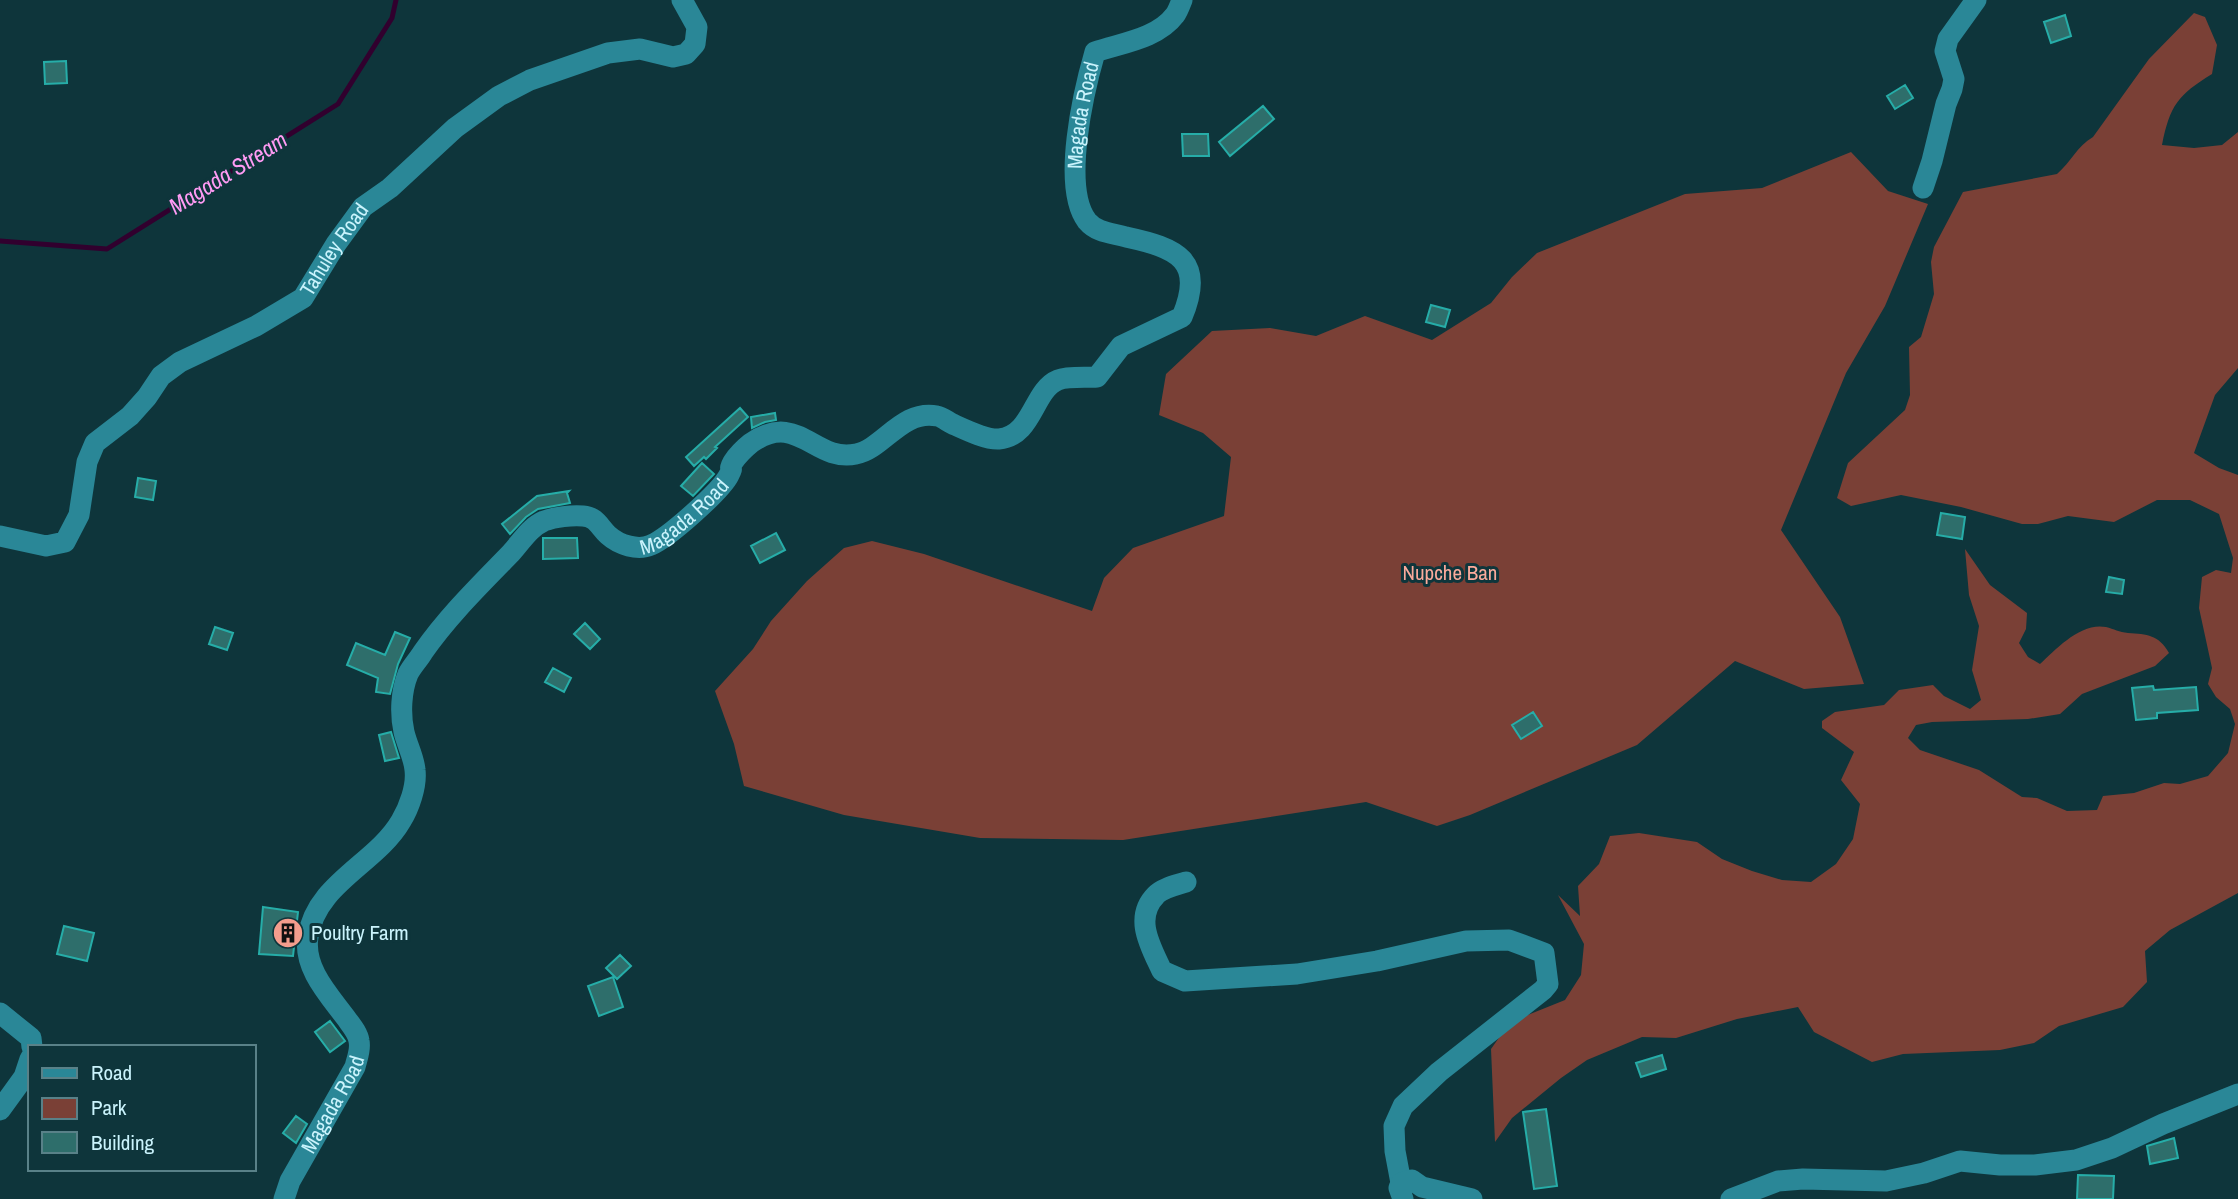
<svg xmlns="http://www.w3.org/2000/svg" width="2238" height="1199" viewBox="0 0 2238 1199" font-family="'Archivo Narrow',sans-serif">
	<rect width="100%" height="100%" fill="#0e353b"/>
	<!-- green -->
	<path fill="#7a4036" d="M2194,13l11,4 12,28 -5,29c-34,21 -42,31 -50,71l32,3 28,-3 16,-13v236l-23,27 -21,58 25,15 19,7v418l-68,37 -25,21 2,31 -24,25 -64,19 -25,17 -34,7 -97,4 -31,8 -58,-30 -16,-25 -61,12 -61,19 -34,-1 -55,23 -26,18 -49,40 -17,24 -4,-93 19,-27 55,-22 16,-25 3,-31 -26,-49 22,21 -2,-30 21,-22 11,-28 29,-3 58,9 25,17 30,12 30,9 29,2 25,-18 17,-25 7,-35 -19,-24 13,-28 -32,-24v-7l13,-9 49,-7 15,-15 34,-5 11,11 26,13 11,-9 -9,-30 7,-44 -10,-31 -4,-46 25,36 37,28 -1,16 -7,14 9,14 12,7c16,-15 41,-42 66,-37 8,2 13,5 22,6 19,1 31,2 41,20l-14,13 -73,28 -22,20 -32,5 -96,3 -16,3 -8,13 12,12 59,20 43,27 15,1 30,13 30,-1 6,-14 31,-3 30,-10 16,1 28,-8 20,-23 7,-29 -5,-15 -14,-12 -8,-13 4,-16 -13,-60 3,-31 14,-7 15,3 2,-15 -14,-44 -29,-14h-33l-43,22 -46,-6 -30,8h-16l-61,-17 -60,-12 -50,11 -14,-8 11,-35 57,-53 5,-15 -1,-48 12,-10 13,-43 -3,-32 3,-15 29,-55 94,-18c14,-12 20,-28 36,-37l56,-78z
		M1851,152l37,39 40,13 -43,102 -39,67 -65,157 59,87 24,67 -60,5 -69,-28 -98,84 -167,70 -33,11 -71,-24 -243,38 -143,-2 -136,-23 -100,-29 -10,-42 -19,-53 38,-42 18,-28 36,-40 37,-33 28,-7 52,13 168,57 12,-33 29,-30 91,-32 7,-59 -28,-24 -44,-18 7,-41 46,-43 58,-3 46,8 49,-20 67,24 59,-37 21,-26 25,-24 148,-59 77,-6z"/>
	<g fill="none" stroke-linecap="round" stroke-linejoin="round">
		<!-- stream -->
		<path stroke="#31002e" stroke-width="5" d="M0,241l107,8 231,-145 54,-86 4,-18"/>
	</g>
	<!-- building -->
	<path fill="#2e6e6b" stroke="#26ada8" stroke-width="2" d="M2065,15l6,21 -20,7 -7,-21z
		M66,61l1,22 -22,1 -1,-22z
		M1905,85l8,13 -18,11 -8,-13z
		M1263,106l11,13 -44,37 -11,-14z
		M1182,134h26l1,22h-26z
		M1431,305l19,5 -5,17 -19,-5z
		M740,408l8,9 -33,30 2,1 -11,11 -2,-2 -10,9 -8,-9z
		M775,413l1,7 -11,2 -13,6 -1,-11z
		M702,463l12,11 -21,22 -12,-10z
		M138,478l18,3 -3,19 -18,-3z
		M569,491l-2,2 3,10 -32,6 -12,8 -16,17 -8,-10 35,-28z
		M1941,513l24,4 -3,22 -25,-4z
		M776,533l9,17 -25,13 -9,-17z
		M543,538h34l1,20 -35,1z
		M2109,577l15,3 -2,14 -16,-2z
		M585,623l15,16 -10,10 -16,-15z
		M215,627l18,6 -6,17 -18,-6z
		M395,632l15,6 -12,26 -8,30 -14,-2 2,-14 -31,-13 9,-22 29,12z
		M553,668l18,10 -7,14 -19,-10z
		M2153,686l1,4 42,-3 2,23 -41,3v5l-21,2 -4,-32z
		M1533,712l9,14 -21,13 -9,-14z
		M391,732l8,26 -14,3 -6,-26z
		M263,907l35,5 -5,44 -34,-2z
		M64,926l30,7 -7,28 -30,-7z
		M620,955l11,11 -14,13 -11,-11z
		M613,977l10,30 -24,9 -11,-30z
		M330,1021l15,20 -15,11 -15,-20z
		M1662,1055l4,14 -25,8 -5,-14z
		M1546,1109l11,77 -23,3 -11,-77z
		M296,1116l11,8 -11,19 -13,-10z
		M2174,1138l4,20 -28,6 -3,-18z
		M2078,1175l36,1 -1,23h-36z"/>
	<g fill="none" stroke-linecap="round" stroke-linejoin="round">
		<!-- minor -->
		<g stroke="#2a8797" stroke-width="21">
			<path d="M1923,188l9,-27 14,-57 6,-15 2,-10 -9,-28 3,-12 28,-39"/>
			<path id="s1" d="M0,536l46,10 19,-4 14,-27 8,-53 8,-19 35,-27 17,-19 14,-21 19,-14 76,-36 47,-28 33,-54 27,-37 27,-19 65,-60 44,-32 31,-16 78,-27 32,-4 33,8 13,-3 9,-10 2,-17 -15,-27"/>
			<path d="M1186,882c-9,3 -24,6 -30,13 -23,23 -5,52 6,76l23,10 112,-7 80,-13 89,-20 43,-1 35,13 4,31 -5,6 -104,82 -36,34 -9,20 1,25 6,32"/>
			<path d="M0,1013l31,25 1,9"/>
			<path d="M0,1110l24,-33 6,-18"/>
			<path id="s2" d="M284,1199l6,-18 65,-114c2,-9 6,-17 4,-26 -1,-8 -8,-16 -13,-23 -17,-23 -43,-50 -38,-81 8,-54 68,-73 93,-116 8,-13 16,-35 14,-51 -1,-13 -8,-25 -11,-38 -4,-18 -3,-41 4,-58 4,-8 11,-15 15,-22 26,-37 57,-67 88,-99 10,-11 19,-26 33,-32 11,-4 28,-6 39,-5 14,1 16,11 25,19 11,10 30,16 43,10 17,-7 70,-54 78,-70 6,-11 -2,-2 4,-13 4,-6 13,-15 18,-19 47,-33 63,20 105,11 27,-5 46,-45 81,-38 6,1 12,7 18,9 11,5 32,15 44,14 34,-3 34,-49 59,-59 10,-4 28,-2 39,-3l24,-31 61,-29c24,-57 -5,-69 -56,-80 -14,-4 -29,-4 -39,-16 -26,-34 -3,-131 8,-169 26,-9 62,-13 80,-37 3,-4 5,-10 7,-15"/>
			<path d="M1403,1199l-4,-11 2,-5 11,-3 10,7 50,12"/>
			<path d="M1731,1199l47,-18 25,-2 83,2 38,-8 36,-12 40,4h35l41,-5 36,-12 51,-24 75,-30"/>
		</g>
	</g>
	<!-- icons -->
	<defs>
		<g id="building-disc" transform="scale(1.575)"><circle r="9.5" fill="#f49d8d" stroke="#0e353b"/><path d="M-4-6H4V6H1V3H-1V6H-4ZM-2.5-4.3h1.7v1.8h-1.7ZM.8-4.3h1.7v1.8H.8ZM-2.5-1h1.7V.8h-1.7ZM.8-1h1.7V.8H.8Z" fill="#111"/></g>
	</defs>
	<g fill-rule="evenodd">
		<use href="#building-disc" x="288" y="933"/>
	</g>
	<g text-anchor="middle" stroke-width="6" stroke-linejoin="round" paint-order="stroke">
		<!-- street labels -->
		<g font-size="21" fill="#caf3fc" stroke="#0e353b">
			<text dy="7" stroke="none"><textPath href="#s2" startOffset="1846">Magada Road</textPath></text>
			<text dy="7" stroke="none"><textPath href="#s1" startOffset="486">Tahuley Road</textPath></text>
			<text dy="7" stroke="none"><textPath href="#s2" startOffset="966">Magada Road</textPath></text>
			<text dy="7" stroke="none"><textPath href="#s2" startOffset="107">Magada Road</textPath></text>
		</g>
		<!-- park labels -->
		<g font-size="21" fill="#faab9c" stroke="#0e353b">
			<text x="1450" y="580">Nupche Ban</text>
		</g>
		<!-- poi labels -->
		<g font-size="21" fill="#caf3fc" stroke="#0e353b" text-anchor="start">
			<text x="311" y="940">Poultry Farm</text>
		</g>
		<!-- water labels -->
		<g font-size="23" font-style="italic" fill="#ff9bf4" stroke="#0e353b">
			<text transform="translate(228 173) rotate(-32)" y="8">Magada Stream</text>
		</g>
	</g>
	<!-- legend -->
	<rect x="28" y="1045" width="228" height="126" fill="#0e353b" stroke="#598188" stroke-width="2"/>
	<rect x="42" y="1068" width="35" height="10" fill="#2a8797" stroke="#598188" stroke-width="2"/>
	<text x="91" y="1080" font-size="21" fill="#caf3fc">Road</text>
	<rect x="42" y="1098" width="35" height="21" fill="#7a4036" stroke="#598188" stroke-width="2"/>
	<text x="91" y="1115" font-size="21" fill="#caf3fc">Park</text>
	<rect x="42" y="1132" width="35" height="21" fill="#2e6e6b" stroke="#598188" stroke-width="2"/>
	<text x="91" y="1150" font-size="21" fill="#caf3fc">Building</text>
</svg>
